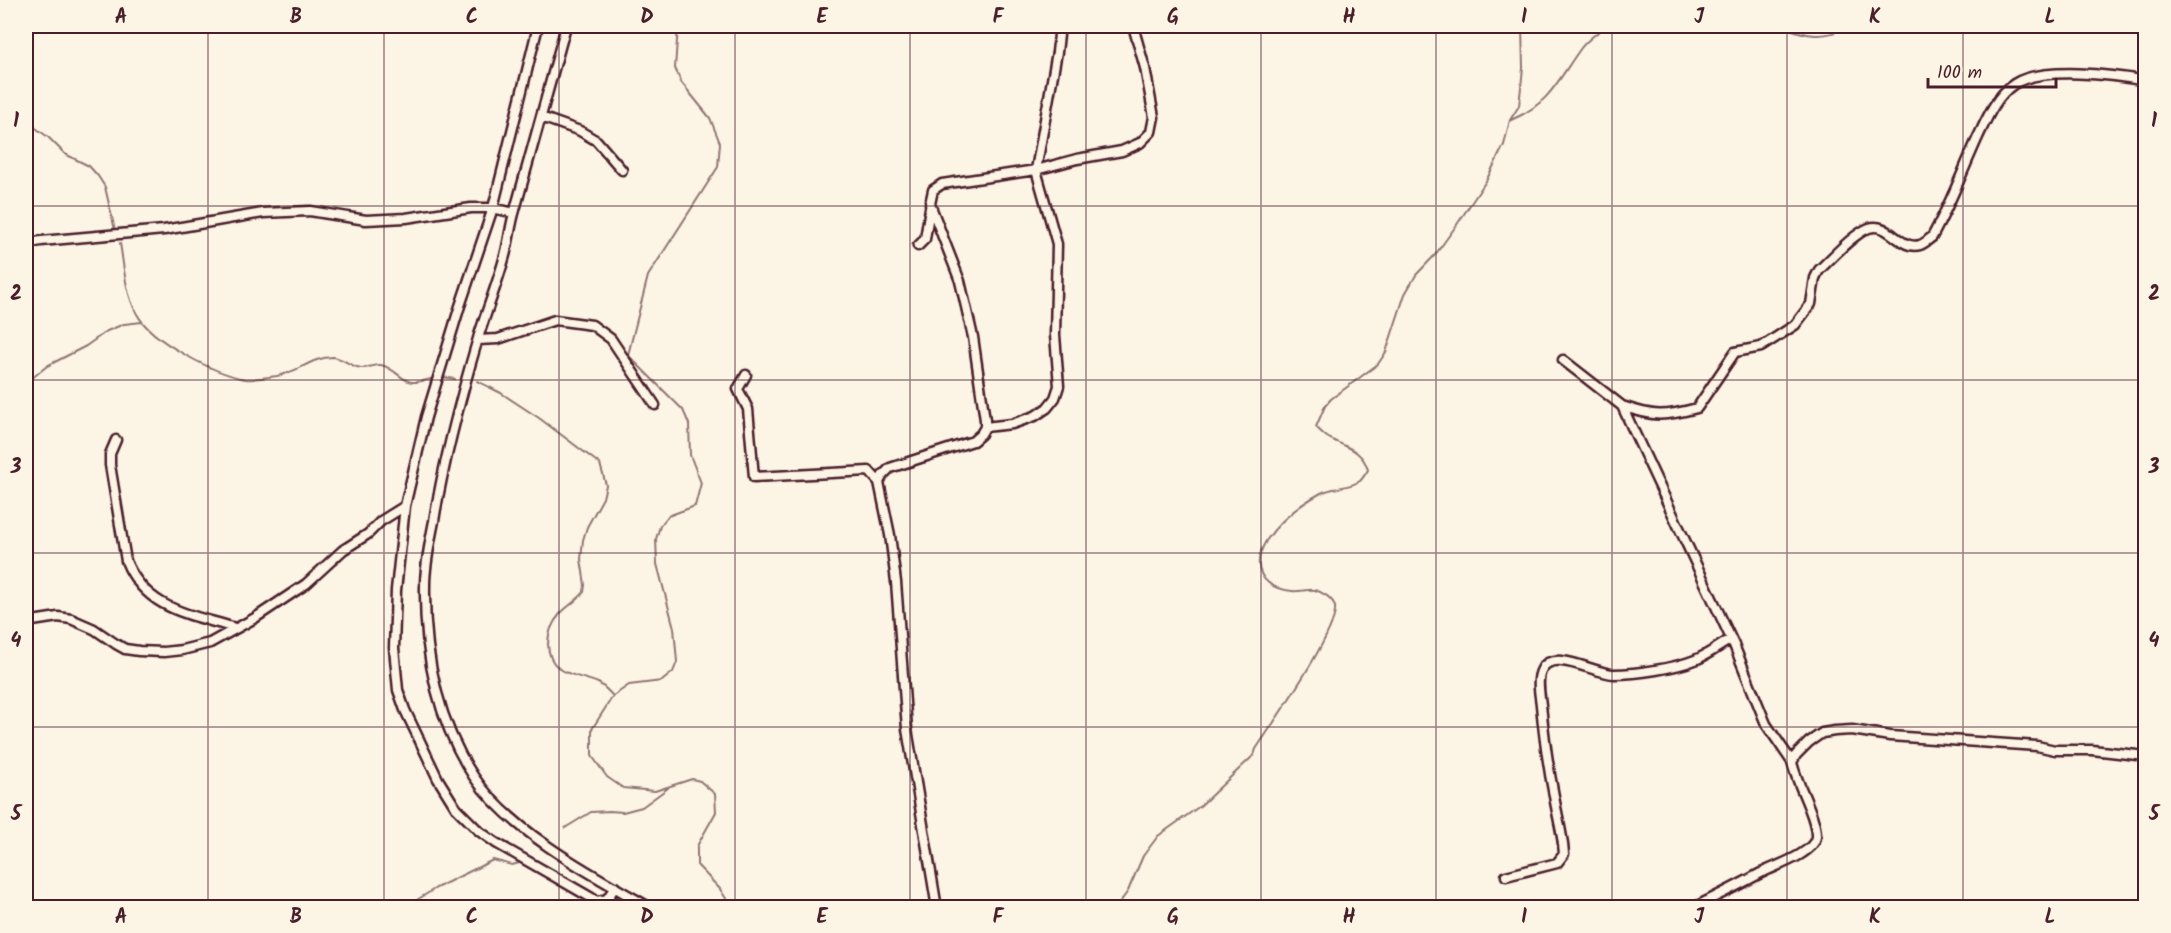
<svg xmlns="http://www.w3.org/2000/svg" width="2171" height="933" viewBox="0 0 2171 933" font-family="Kalam,sans-serif">
	<rect width="100%" height="100%" fill="#fcf5e5"/>
	<filter id="ink" filterUnits="userSpaceOnUse"><feTurbulence type="fractalNoise" baseFrequency=".0167" numOctaves="2"/><feDisplacementMap in="SourceGraphic" scale="12" xChannelSelector="R" yChannelSelector="G"/><feConvolveMatrix kernelMatrix="1 2 1 2 8 2 1 2 1" color-interpolation-filters="sRGB"/></filter>
	<g filter="url(#ink)">
		<g fill="none" stroke-linecap="round" stroke-linejoin="round">
			<!-- stream -->
			<path stroke="#917474" stroke-width="2" d="M678,26l-3,42 6,14 29,36 10,25 -2,24 -70,109 -20,79 55,55 6,14 1,31 11,28 -6,23 -27,10 -8,10 -4,13 1,25 17,64 3,34 -4,10 -11,9 -33,4 -16,11 -21,33v27l15,21 16,11 32,3 37,-12 8,2 15,13 1,18 -19,34v19l23,24 12,19
				M1781,26c26,10 43,14 68,0
				M1511,120c40,-17 46,-39 70,-72 6,-8 16,-14 23,-22
				M26,121l22,16 17,17 24,12 9,10 7,11 10,43
				M120,243c4,24 5,49 17,71 15,28 77,59 108,65 9,1 22,-2 32,-3 20,-3 35,-19 56,-19 11,1 19,11 30,11 6,0 11,-4 18,-3 12,2 22,17 31,17 7,1 16,-3 23,-4
				M442,377l13,2
				M477,381l24,12 38,25 61,46 6,21 -3,13 -16,29 -4,13 -2,19 4,26 -1,7c-7,9 -17,14 -24,22 -7,8 -12,19 -12,30 1,32 29,30 50,39 6,3 10,8 14,12
				M26,383l21,-17 39,-20 21,-15 17,-7 18,-2
				M565,828l26,-16 19,-1 13,1 19,-5 26,-19
				M404,908l32,-20 57,-28 19,5 11,-3
				M1116,908l12,-17 15,-35 15,-20 42,-30 54,-51 2,-6c15,-23 83,-120 79,-142 -2,-9 -13,-15 -20,-17 -8,-1 -15,2 -23,1 -30,-3 -42,-23 -26,-50 13,-20 35,-37 55,-48 11,-6 29,-5 39,-12 3,-3 6,-8 8,-11 -6,-22 -25,-23 -41,-33 -4,-3 -8,-7 -11,-10l9,-21 6,-7 47,-35 8,-12 19,-58 11,-19 19,-20 21,-29 30,-45 18,-36 6,-25 9,-14 4,-38 -1,-42"/>
			<!-- minor casing -->
			<g stroke="#4a1f2b" stroke-width="13">
				<path id="minor" d="M538,26l-45,182 -34,101 -33,108 -21,89 -9,84 -2,58 4,42 7,20 33,69 18,29 23,23 17,12 101,58 10,-2
					M566,26c-17,61 -34,122 -51,184 -5,16 -6,33 -11,49 -7,25 -17,51 -25,76 -18,61 -35,123 -45,186 -4,21 -9,43 -9,64 -1,67 12,136 49,192 37,55 120,99 177,131
					M541,117l39,14 17,10 25,29
					M26,244l15,-3 123,-11 99,-17 47,-2 56,9 40,-2 65,-10h22l21,5
					M918,246l7,-7 5,-31
					M478,340l20,-1 57,-19 37,5 19,14 44,66
					M1563,360l59,46 112,239 32,79 26,38
					M746,375l-8,14 10,20 6,68 115,-6 10,11
					M1622,406c32,11 42,11 75,2l38,-56 26,-5 34,-22 16,-21 4,-26 4,-8c13,-12 34,-36 50,-42 20,-7 31,23 51,17 4,-1 9,-6 12,-8 18,-32 31,-67 46,-100 9,-19 18,-41 36,-53 27,-18 100,-9 132,-3
					M985,427l27,-3 23,-8 12,-8 8,-10 4,-12 -4,-51 2,-91 -21,-74 21,-118 3,-26
					M116,440l-6,14v11l16,96c20,49 64,53 109,67
					M26,622l32,-5 13,2 23,10 22,15 9,5 14,2 25,1 18,-2 28,-7 45,-25 51,-34 37,-34 25,-16 13,-13 24,-15
					M1506,876l51,-13 7,-9c-1,-19 -7,-39 -10,-58 -6,-30 -10,-60 -13,-91 -1,-10 -5,-26 1,-36 11,-21 54,5 72,5 23,0 61,-6 81,-14 13,-5 24,-14 36,-21
					M615,908l-8,-9 8,-12
					M937,908l-30,-179 -11,-147 -6,-47 -11,-53 4,-7 7,-7 83,-27 8,-7 4,-7v-7l-12,-83 -13,-56 -30,-77 3,-14 9,-6 94,-14 41,-11 45,-8 18,-8 11,-11 3,-15 -9,-49 -12,-42
					M1693,908c22,-11 44,-22 66,-34 13,-7 55,-20 57,-37 1,-20 -20,-54 -24,-75l4,-7 13,-13 13,-9 13,-2 17,-1 38,6 147,10 18,4h37l54,6"/>
			</g>
			<!-- minor -->
			<use href="#minor" stroke="#fcf5e5" stroke-width="8"/>
		</g>
	</g>
	<!-- grid -->
	<path fill="none" stroke="#4a1f2b" stroke-width="1.5" stroke-opacity="0.55" d="M208,26v882M384,26v882M559,26v882M735,26v882M910,26v882M1086,26v882M1261,26v882M1436,26v882M1612,26v882M1787,26v882M1963,26v882M26,206h2120M26,380h2120M26,553h2120M26,727h2120"/>
	<!-- margin -->
	<rect width="2171" height="933" fill="none" stroke="#fcf5e5" stroke-width="66"/>
	<!-- scale -->
	<path d="M1928 78v9h128v-9" fill="none" stroke="#4a1f2b" stroke-width="3"/>
	<text x="1937" y="78" font-size="18" fill="#4a1f2b" stroke="#fcf5e5" stroke-width="4.5" paint-order="stroke">100 m</text>
	<rect x="33" y="33" width="2105" height="867" fill="none" stroke="#4a1f2b" stroke-width="2"/>
	<g font-size="20" text-anchor="middle" font-weight="bold" fill="#4a1f2b">
		<text x="121" y="23">A</text>
		<text x="296" y="23">B</text>
		<text x="472" y="23">C</text>
		<text x="647" y="23">D</text>
		<text x="822" y="23">E</text>
		<text x="998" y="23">F</text>
		<text x="1173" y="23">G</text>
		<text x="1349" y="23">H</text>
		<text x="1524" y="23">I</text>
		<text x="1699" y="23">J</text>
		<text x="1875" y="23">K</text>
		<text x="2050" y="23">L</text>
		<text x="16" y="127">1</text>
		<text x="2154" y="127">1</text>
		<text x="16" y="300">2</text>
		<text x="2154" y="300">2</text>
		<text x="16" y="473">3</text>
		<text x="2154" y="473">3</text>
		<text x="16" y="647">4</text>
		<text x="2154" y="647">4</text>
		<text x="16" y="820">5</text>
		<text x="2154" y="820">5</text>
		<text x="121" y="923">A</text>
		<text x="296" y="923">B</text>
		<text x="472" y="923">C</text>
		<text x="647" y="923">D</text>
		<text x="822" y="923">E</text>
		<text x="998" y="923">F</text>
		<text x="1173" y="923">G</text>
		<text x="1349" y="923">H</text>
		<text x="1524" y="923">I</text>
		<text x="1699" y="923">J</text>
		<text x="1875" y="923">K</text>
		<text x="2050" y="923">L</text>
	</g>
</svg>
